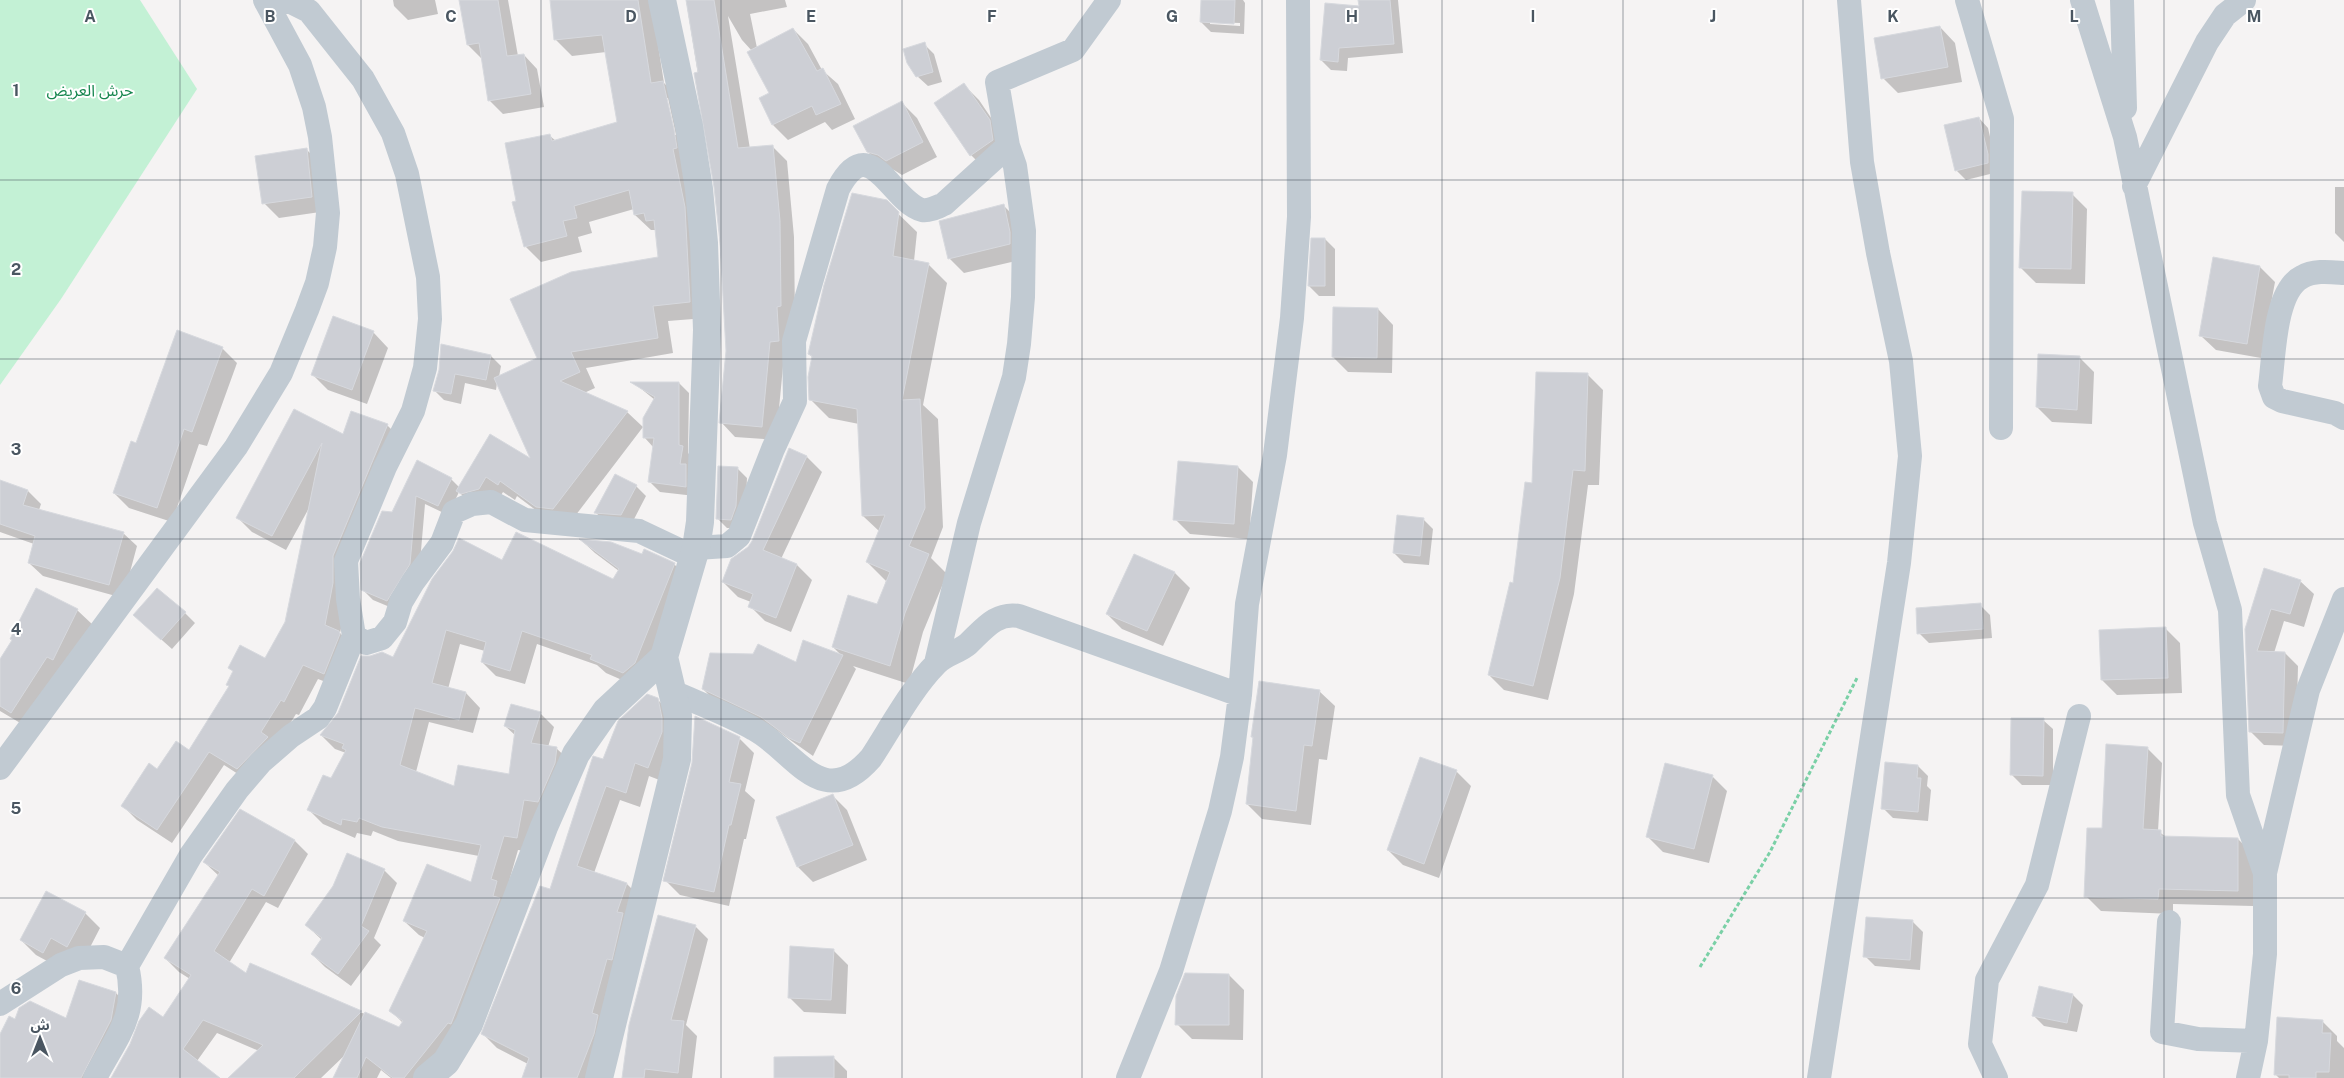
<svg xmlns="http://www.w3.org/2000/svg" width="2344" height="1078" viewBox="0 0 2344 1078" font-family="'Public Sans','Noto Sans Arabic',sans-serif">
	<rect width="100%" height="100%" fill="#f5f3f3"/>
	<!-- green -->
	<path fill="#c3f1d5" d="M0,0h140l57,89 -136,210 -61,86z"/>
	<!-- shadow -->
	<path fill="#0003" fill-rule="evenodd" d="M393,0h42l3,14 -30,6 -14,-14z
		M461,0h47l10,56 6,-1 13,14 7,38 -41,7 -14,-14 -7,-41 -14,-14z
		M551,0h100l13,83 15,15 27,220 -38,3 5,32 -87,15 9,20 -11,5 43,19 16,15 -74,97 -16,-1 -36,-27 -2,4 -12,-8 -8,13 -21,2 -15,-15 -11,23 -23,-11 -6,70 -22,36 -24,-10 -10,-10 30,-76 25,-52 33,17 9,9 31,-52 42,26 -36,-79 -1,7 -31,-7 -4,21 -17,-4 -10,-10 6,-20 51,-14 10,10 -2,11 39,-18 121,-101 -3,-28h-5l-16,-15 -1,-6 -45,13 3,11 -14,4 4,15 -41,10 -16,-16 -7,-44 32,-66 6,5 62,-18 -12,-71 -34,4 -16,-16zM666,98h2l8,37h-2z
		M686,0h99l2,7 -37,7 7,34 36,-19 15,15 14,26 16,14 17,35 -23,11 -7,-8 -37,18 -15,-15 -2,-31 -19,-43 -10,-11 -14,-24 22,133 23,-2 14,14 7,76 1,83 -11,36 -8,84 -41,-3 -14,-15 6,-71 -11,-165z
		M1202,0h41l2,3 -1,31 -33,-2 -10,-10zM1210,22l30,1v3l-30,-2z
		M1359,0h39l5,53 -55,5 -1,13 -16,-1 -10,-10 39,-53z
		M1940,27l15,16 7,39 -64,11 -15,-15z
		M924,44l10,10 8,28 -14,4 -11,-10z
		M964,85l15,15 25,37 -18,33 -15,-15z
		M902,103l15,15 20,39 -35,18 -8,-5 -11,-3 -15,-15z
		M1979,118l9,10 10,44 -32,8 -10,-10z
		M307,150l15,15 5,46 -48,7 -15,-15z
		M2335,187h9v55l-9,-9z
		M2072,194l15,15 -2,75 -49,-1 -15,-15z
		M886,202l31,30 -3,29 14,3 19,19 -24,122 15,14 5,108 -12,31 16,16 -24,58 -14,52 -56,-18 3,3 -43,87 -37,-26 -59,-27 -14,-14 93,-26 46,-7 -9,-9 45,-41 8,-25 -19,-19 13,-30 -17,-16 -4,-92 -30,-6 -19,-19 3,-41 -4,-4z
		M1004,206l15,15 6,38 -61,14 -15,-15z
		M1325,239l10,10v47h-16l-10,-10z
		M2260,267l15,15 -14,76 -45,-8 -16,-15z
		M1378,309l15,16 -1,48 -44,-1 -15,-15z
		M373,332l15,16 -21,56 -39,-14 -15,-15z
		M222,348l15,15 -30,83 -8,-2 -27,78 -43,-14 -15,-15 23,-49z
		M2079,357l15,15 -2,52 -40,-2 -15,-15z
		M1588,375l15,15 -4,95h-11l-14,109 -26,106 -44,-10 -15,-15 25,-91 19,-100z
		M634,383h45l10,10 -1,60 4,4 3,39 -35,-4 -10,-10 4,-34 -10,-11 11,-37z
		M294,410l49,26 44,-11 15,15 -55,131 1,27 -8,35 13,13 -14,41 -21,-8 -19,36 -3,-1 -44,69 -28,-18 -52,78 -35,-23 -15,-15 36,-35 32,-18 40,-65 4,-15 -4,-4 36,-8 20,-38 23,-114 -23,42 -34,-18 -15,-15z
		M789,449l18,8 15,15 -41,87 16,6 15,15 -21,52 -26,-11 -15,-15 1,-4 -13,-5 -15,-15 30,-40z
		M1238,467l15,15 -4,57 -59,-5 -15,-15z
		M737,468l10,10 -2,38 -4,13 -14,-1 -10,-10z
		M0,481l28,10 13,13 -2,6 84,23 14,13 -14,52 -80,-22 -14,-13 5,-19 -34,-12z
		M636,486l10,10 -15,29 -25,-3 -10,-9z
		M1423,519l10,10 -4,36 -25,-2 -10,-10z
		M582,541l61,15 2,-6 29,14 15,15 -51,108 -32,-14 -9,-8 -60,-21 -12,40 -29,-8 -14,-14 3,-11 -25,-7 -12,45 18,4 14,15 -7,25 -44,-11 -13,50 39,16 55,-12 6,-40 -11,-10 35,-13 14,14 -6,20 8,1 15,14 -40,90 -13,-2 -12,42 -72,186h-43l-10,-8 -4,8h-42l11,-24 -25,24h-91l29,-27 -42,-18 -20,28 21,17h-106l52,-60 26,-39 -11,-7 -14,-14 54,-82 -15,-14 91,-21 13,13 -30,54 -12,-6 -37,61 17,12 4,-10 150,64 3,-6 -12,-12 34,-73 -6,-3 -15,-14 67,-37 8,-28 -81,-15 -25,-10 -2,5 -14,-3 -2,5 -32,-14 -14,-14 23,-30 14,-27 -11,-4 -14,-14 73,-77 108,-97 111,20 6,-10 -24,-18z
		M1135,555l40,18 15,15 -27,58 -41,-17 -15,-15z
		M2300,581l14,13 -10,33 -20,-6 -10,32h11l13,13 -2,80 -32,-1 -14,-14 -4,-102z
		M1980,605l10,10 2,23 -63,5 -10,-10z
		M77,610l16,15 -66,102 -27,-16v-49z
		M185,613l10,10 -23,26 -27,-24z
		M2165,628l15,15 2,50 -65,2 -15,-15z
		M1319,691l16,15 -8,54 -8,-1 -8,66 -49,-6 -15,-15 7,-65 -2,-2z
		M657,699l15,15 -10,67 -13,-5 -9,31 -20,-7 -26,73 33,11 14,14 -44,180h-74l5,-14 -31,-16 -14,-14 48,-126h2l18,-18 53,-130z
		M2043,720l10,9v56h-31l-10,-10z
		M739,738l15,15 -9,38 10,9 -9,39h-2l-15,67 -49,-11 -15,-15z
		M2147,748l15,15 -4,68 8,6 72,2 15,15v52l-80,-2v10l-72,-3 -15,-15 17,-67z
		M1918,766l10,10 -1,10 4,4 -3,31 -35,-3 -10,-10z
		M1456,771l15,15 -32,92 -36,-13 -15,-15z
		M1712,776l15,15 -18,72 -46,-11 -15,-15z
		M832,795l15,15 20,50 -54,22 -15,-15 -20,-50z
		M384,870l13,13 -23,55 7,7 -30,41 -26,-19 -13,-13 10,-14 -16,-15z
		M47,893l38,20 15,15 -17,33 -25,6 -22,-12 -15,-15z
		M1913,922l10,10 -3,38 -45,-4 -10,-10z
		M695,926l13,13 -22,86 11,11 -5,42h-69z
		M833,950l15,15 -2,49 -42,-2 -15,-15z
		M1229,975l15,15 -1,50 -51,-1 -15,-15z
		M116,993l13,14 -29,71h-59z
		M2073,995l10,10 -6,27 -33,-6 -10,-10z
		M2322,1021l15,15v5l7,7v30h-65l-4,-4z
		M833,1057l14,14v7h-71z"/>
	<!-- building -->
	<path fill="#cdcfd5" stroke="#d7d9de" d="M459,0h39l9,56 17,-2 7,40 -43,7 -9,-58 -12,2z
		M550,0h88l13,83 12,-2 11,48 3,19 -4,1 12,58 5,95 -37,4 5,32 -87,14 9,20 -20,9 68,30 -75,98 -17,-2 -36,-26 -2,4 -12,-8 -7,12 -18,5 -5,-3 34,-57 40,24 -36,-80 43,-20 -27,-59 61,-27 87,-15 -4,-37 -8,1 -2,-8 -10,2 -5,-25 -55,16 3,12 -14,3 4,15 -43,11 -12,-45 4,-1 -11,-58 45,-9 2,7 65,-19 -15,-87 -48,5z
		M686,0h28l24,148 35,-3 7,76 1,85 -4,1 2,34 -9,1 -8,85 -43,-4 7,-72 -6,-109 -6,-55 -20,-114 4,-1z
		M1201,0h34l-1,24 -34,-2z
		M1358,0h32l4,44 -55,4 -1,14 -18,-2 5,-57 34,3z
		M1940,26l8,41 -67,12 -7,-41z
		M793,28l24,43 6,-3 18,36 -25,11 -4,-9 -40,19 -13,-27 10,-5 -22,-41z
		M925,42l8,30 -17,5 -9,-14 -4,-14z
		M964,83l26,37 3,20 -23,16 -36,-53z
		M902,101l21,41 -37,19 -8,-6 -11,-3 -14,-26z
		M1979,117l9,37v9l-33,8 -11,-46z
		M307,148l5,49 -50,7 -7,-48z
		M2022,191l51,1 -2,77 -52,-1z
		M852,193l35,7 12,12 -6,44 36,7 -27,137 18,-1 5,109 -16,38 20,8 -24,59 -15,53 -58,-19 16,-52 29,9 13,-32 -24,-10 19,-47 -23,1 -5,-107 -48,-9 -1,-23 4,-21 -4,-2 16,-69z
		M1004,204l6,28v12l-62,15 -9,-38z
		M1311,238h14v48h-17z
		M2213,257l47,9 -13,78 -48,-8z
		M1333,307l45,1 -1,50 -45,-1z
		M333,316l41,15 -22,59 -41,-15z
		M177,330l46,17 -31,85 -8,-3 -27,79 -44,-15 18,-52 5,2z
		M441,344l50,11 -5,25 -31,-6 -4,20 -18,-3 6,-21z
		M2038,354l42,2 -3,54 -41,-3z
		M1536,372l52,1 -3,98 -12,-1 -13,108 -27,108 -45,-11 22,-93 3,1 12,-101 7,1z
		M630,382h49v63l4,1 -3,18h6v23l-38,-5 6,-44h-11v-20l12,-21z
		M294,409l49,25 8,-23 37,13 -55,132v27l-8,42 14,6 1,3 -16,40 -21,-9 -19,37 -3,-2 -20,32 7,5 -31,32 -28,-17 -52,78 -36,-24 28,-43 8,6 19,-28 13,9 40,-64 -3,-1 7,-14 -5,-3 12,-23 25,13 20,-36 37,-179 -50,93 -36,-18z
		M789,448l18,8 -44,94 34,14 -21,54 -28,-11 5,-13 -31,-12 9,-23 17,-12 4,-6z
		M417,460l35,18 -14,28 -22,-10 -6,68 -23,37 -26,-11 -1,-27 22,-52 10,1z
		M1178,461l60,5 -4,58 -61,-4z
		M718,466l20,1 -2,39 -5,14 -15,-1z
		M615,474l22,11 -16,30 -27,-2z
		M0,480l28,10 -5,15 101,27 -15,53 -81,-22 7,-27 -35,-12z
		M1397,515l27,3 -4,38 -27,-3z
		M516,532l97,47 6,-10 -40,-30 32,3 31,12 2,-5 31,14 -40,100 -12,10 -33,-14 2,-4 -70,-24 -12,40 -29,-9 5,-20 -40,-12 -14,53 34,9 -7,28 -44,-12 -15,57 54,21 4,-21 51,9 6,-44 -11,-4 7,-22 30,8 -10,31 26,4 -2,16 -17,39 -14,-2 -7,38 -13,-2 -13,43 6,2 -4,15 7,2 -49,126 -3,-1 -44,55h-11l-27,-21 -9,21h-24l32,-66 34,15 4,-6 -14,-10 38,-80 -24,-10 24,-57 44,18 10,-37 -99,-18 -23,-9 -2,4 -15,-3 -1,6 -34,-15 16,-35 8,3 15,-28 -4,-2 2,-4 -24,-9 18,-22 23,-57h9l12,-4 11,5 39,-78 21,-28 6,-13 43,22z
		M1134,554l41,18 -28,59 -41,-17z
		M2264,568l37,12 -11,34 -19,-5 -14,42 28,1 -2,81 -34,-1 -4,-103z
		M36,588l42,21 -25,51 -6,-3 -36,56 -11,-7v-47l12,-19 -2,-1z
		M157,588l29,24 -25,28 -28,-25z
		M1981,603l2,26 -66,5 -1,-26z
		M2166,627l2,51 -67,2 -2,-50z
		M803,640l40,15 -43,88 -11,-5 -28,-21 -59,-28 8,-36 43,1 5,-10 38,18z
		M1259,681l61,9 -8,56 -8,-1 -8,66 -50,-7 7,-67h-2z
		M647,694l11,4 4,20v14l-14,36 -13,-5 -9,30 -20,-7 -29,80 50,17 -10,29 6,1 -11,47 -5,-1 -15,54 6,2 -4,19 -17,44h-55l7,-20 -48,-24 59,-148 10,3 43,-133 10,3 15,-38z
		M695,716l45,21 -11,45 12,2 -10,41h-2l-15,67 -51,-11 29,-118z
		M2011,718h33l-1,58 -33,-1z
		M2106,744l42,3 -5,82 18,1v6l77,2v53l-79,-2 -1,10 -74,-2 3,-69h15z
		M1420,757l37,13 -33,94 -37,-14z
		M1885,762l33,3 -1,13h4l-3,34 -37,-3z
		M1665,763l48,12 -19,74 -48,-12z
		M833,794l20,51 -56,22 -21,-50z
		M240,809l55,31 -31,56 -12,-7 -38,62 32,22 4,-10 112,48 -68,67h-66l35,-33 -60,-25 -20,29 37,29h-109l19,-34 9,-23 10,-14 14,10 28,-42 -27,-17 56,-86 -17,-10z
		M347,853l38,16 -24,57 8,5 -31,43 -27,-20 11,-16 -17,-13 28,-39z
		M46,891l40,21 -19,35 -16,-9 -8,15 -23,-13z
		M658,915l38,10 -25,95 13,1 -6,52 -33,-4 -1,9h-22l7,-53z
		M1866,917l47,3 -3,40 -47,-3z
		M790,946l44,3 -3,51 -43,-2z
		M1185,973l44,1v51h-54l1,-29z
		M79,980l37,12 -5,28 -30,58h-81v-44l9,-18 6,3 4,-11 11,-7 36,17z
		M2039,986l34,8 -6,29 -35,-7z
		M2277,1017l46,3 -1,13h9l-2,39h-13v6h-27v-3h-15z
		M834,1056v22h-60v-21z"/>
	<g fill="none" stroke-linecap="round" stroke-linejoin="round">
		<!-- path -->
		<path stroke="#7ad0a6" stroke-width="3" stroke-dasharray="4 2.5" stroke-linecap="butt" d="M1700,967l70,-115 87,-174"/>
		<!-- minor -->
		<path stroke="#c1cad2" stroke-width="24" d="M1967,0l35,119 -1,309
			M2082,0l43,137 80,386 25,87 8,185 27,78
			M2122,0l3,108
			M266,2h25l18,9 54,68 30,54 14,41 21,103 2,42 -5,49 -12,43 -28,56 -39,94 2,38 6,37
			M2134,186l73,-144 18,-27 19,-15
			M2344,273c-14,-1 -30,-3 -42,4 -28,14 -28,81 -32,109l4,11 8,4 53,12 9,5
			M696,548l31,-2 12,-10 34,-87 22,-48 -1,-60 44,-152c32,-61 53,13 84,21 8,1 15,-3 22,-6l64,-58 -11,-64 76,-32 36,-50
			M936,663l33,-140 45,-146 5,-33 4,-47 1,-66 -9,-65 -7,-20
			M673,692c27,12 55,22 81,37 41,22 68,85 117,29 19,-29 41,-70 65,-94 9,-10 23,-12 32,-20 16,-15 28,-32 51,-28l221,79
			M0,768l236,-321 45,-74 26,-63 10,-27 8,-36 3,-34 -8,-76 -6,-30 -14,-42 -35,-65
			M2169,922l-7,110 36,7 58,2
			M127,966l64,-111 46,-65 24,-28 30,-26 27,-18 7,-10 29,-72 12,7 16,-5 13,-16 6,-20 12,-20 29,-39 12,-31 18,-8 19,-2 34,18 114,11 55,26
			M0,1004l61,-39 18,-7 25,-1 23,9c12,50 -11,71 -32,112
			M1128,1078l43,-107 49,-160 12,-54 8,-62 7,-91 28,-149 17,-137 7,-101 -1,-217
			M1819,1078l80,-515 11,-107 -9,-95 -23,-108 -16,-91 -13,-162
			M1996,1078l-16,-34 7,-64 50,-95 42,-169
			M2248,1078l8,-37 9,-87v-81l43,-183 36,-91"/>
		<!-- tertiary -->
		<path stroke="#c1cad2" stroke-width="28" d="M427,1078l19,-16 23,-38 75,-197 32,-73 30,-43 58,-54 32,-109 4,-26 7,-192 -3,-87 -5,-54 -10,-63 -27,-126
			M599,1078l78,-319 1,-43 -14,-59"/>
	</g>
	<!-- grid -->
	<path fill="none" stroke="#4a5661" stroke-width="1" stroke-opacity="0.55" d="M180,0v1078M361,0v1078M541,0v1078M721,0v1078M902,0v1078M1082,0v1078M1262,0v1078M1442,0v1078M1623,0v1078M1803,0v1078M1983,0v1078M2164,0v1078M0,180h2344M0,359h2344M0,539h2344M0,719h2344M0,898h2344"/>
	<g text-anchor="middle" stroke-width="4" stroke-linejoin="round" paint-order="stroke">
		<!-- park labels -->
		<g font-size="16" fill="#17864f" stroke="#fff">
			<text x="90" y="96">حرش العريض</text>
		</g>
	</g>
	<g font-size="16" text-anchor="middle" font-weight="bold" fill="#4a5661" stroke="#fff" stroke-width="4" stroke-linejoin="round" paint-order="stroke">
		<text x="90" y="22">A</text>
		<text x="270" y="22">B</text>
		<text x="451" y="22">C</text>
		<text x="631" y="22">D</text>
		<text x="811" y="22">E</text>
		<text x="992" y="22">F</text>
		<text x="1172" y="22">G</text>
		<text x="1352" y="22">H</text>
		<text x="1533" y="22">I</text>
		<text x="1713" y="22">J</text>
		<text x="1893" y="22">K</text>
		<text x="2074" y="22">L</text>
		<text x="2254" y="22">M</text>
		<text x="16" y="96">1</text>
		<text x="16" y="275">2</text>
		<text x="16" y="455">3</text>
		<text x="16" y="635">4</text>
		<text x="16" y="814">5</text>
		<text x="16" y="994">6</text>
	</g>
	<!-- north arrow -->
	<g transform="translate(40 1038)" stroke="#ffffff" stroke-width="4" paint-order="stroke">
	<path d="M0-4L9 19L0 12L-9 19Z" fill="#4a5661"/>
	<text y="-8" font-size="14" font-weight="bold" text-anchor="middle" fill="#4a5661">ش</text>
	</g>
</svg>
